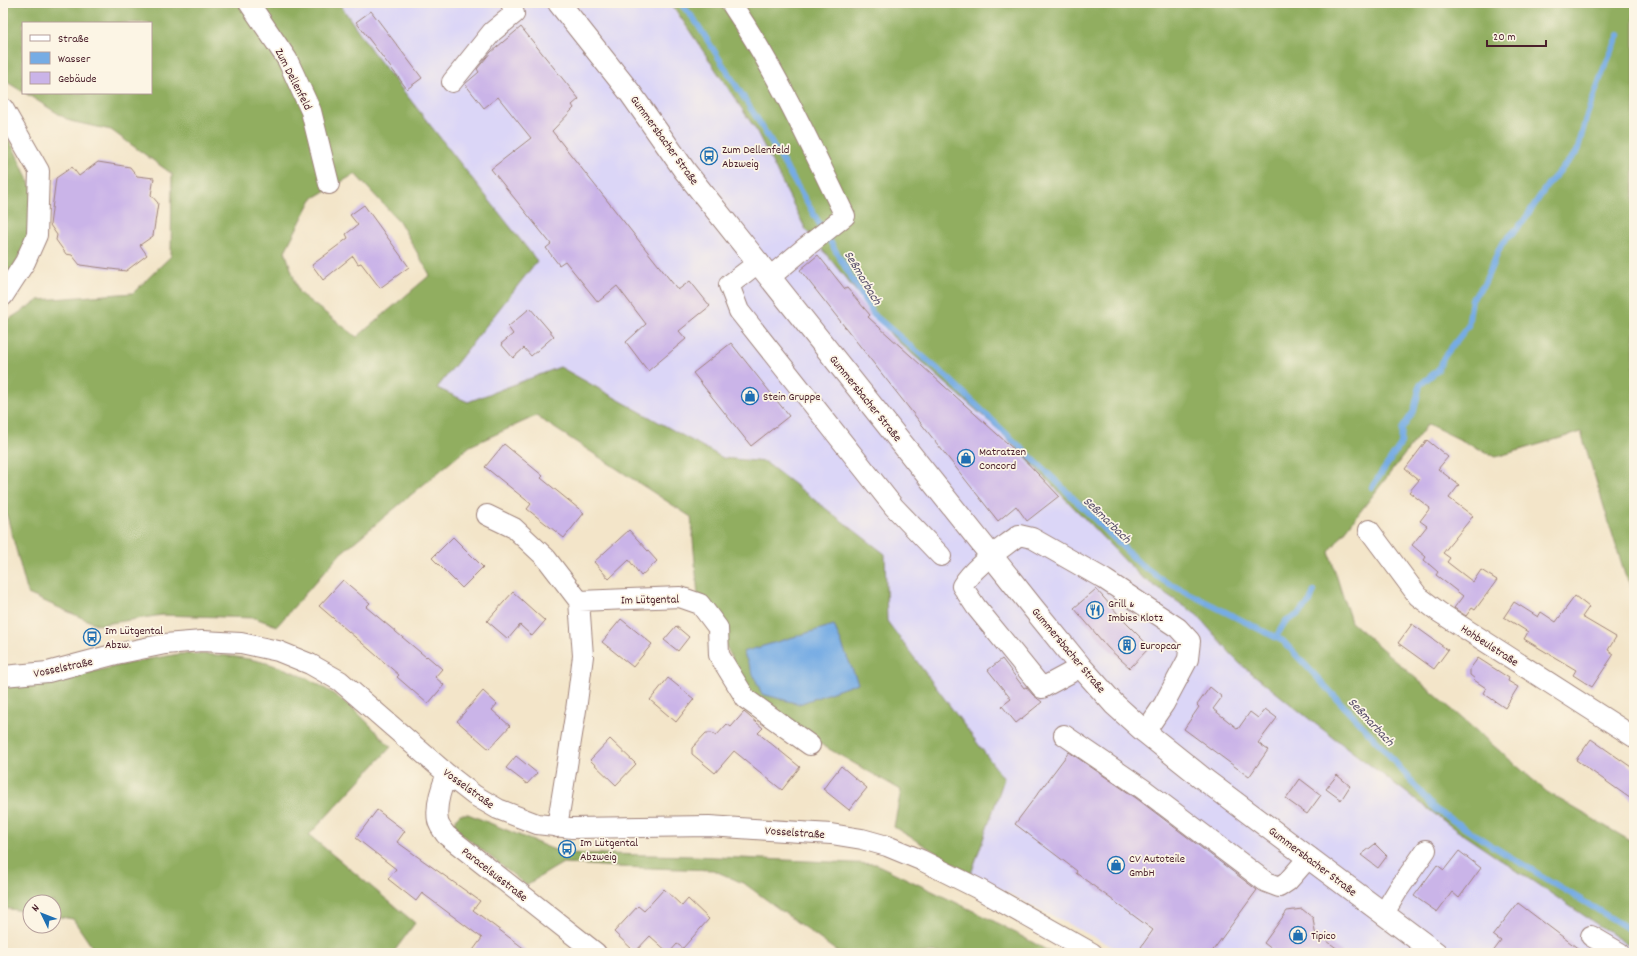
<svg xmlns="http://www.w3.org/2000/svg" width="1637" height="956" viewBox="0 0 1637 956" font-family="Dekko,sans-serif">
	<rect width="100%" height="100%" fill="#fcf5e5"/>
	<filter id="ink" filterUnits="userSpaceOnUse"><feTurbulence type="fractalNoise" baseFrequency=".025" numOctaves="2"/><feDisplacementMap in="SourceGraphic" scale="8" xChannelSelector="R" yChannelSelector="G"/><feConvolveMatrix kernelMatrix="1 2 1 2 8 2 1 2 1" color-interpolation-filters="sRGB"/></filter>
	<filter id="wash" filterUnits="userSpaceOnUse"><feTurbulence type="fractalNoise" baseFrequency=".012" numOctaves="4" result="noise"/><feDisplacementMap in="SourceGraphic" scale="16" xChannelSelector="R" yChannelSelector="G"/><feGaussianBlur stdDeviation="0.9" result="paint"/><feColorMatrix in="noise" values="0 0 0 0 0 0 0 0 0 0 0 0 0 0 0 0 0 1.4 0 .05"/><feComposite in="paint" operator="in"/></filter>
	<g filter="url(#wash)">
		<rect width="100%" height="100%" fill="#f3e5c9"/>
		<!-- built -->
		<path fill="#dbd6f7" d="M339,3h331l86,127 49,98 88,109 106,93 141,146 57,39 42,48 74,59 143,108 178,119v4h-509l-154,-79 33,-95 -117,-158 -2,-67 -120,-92 -42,-4 -162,-91 -93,35 -31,-14 100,-127 -165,-210z"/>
		<!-- forest -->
		<path fill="#91ae60" stroke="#6e6646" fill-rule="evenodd" d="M3,3h336l33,48 165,210 -100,127 31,14 92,-35 163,91 42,4 120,92 2,67 117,158 -33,95 -77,-47 7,-37 -86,-49 -63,-43 -24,-48 -30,-54 -7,-79 -155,-101 -66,30 -129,107 -64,73 -22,-8 -93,-3 -64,10 -70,-31 -25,-93v-178l36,-23 94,-7 38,-37 1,-82 -61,-44 -41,-9 -45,-28h126v-70h-128v69l-16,-10 -4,3zM355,174l44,47 31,54 -73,62 -58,-44 -14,-42 27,-52z
			M671,3h963v589l-9,-17 -44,-143 -85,25 -68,-33 -99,128 22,70 196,170 87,51v106l-178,-119 -143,-108 -74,-59 -42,-48 -57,-39 -141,-146 -106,-93 -88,-109 -49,-98z
			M3,131l11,18 18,40 -1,31 -6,27 -22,38z
			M179,654c64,-1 116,9 168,50 16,12 30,29 44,43l-82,88 106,88 -22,30h-297l-23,-34 -19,-3v-14h-24v10l-27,-4v-221l32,-2 109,-25z
			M460,814h8l94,39 132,3 182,8 114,55 62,34h-213l-94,-69 -32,-14 -97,-3 -53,-4 -37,22 -68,-54 -4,-7 2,-6z"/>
		<!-- water -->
		<path fill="#76ace4" stroke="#606688" d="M834,625l24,58 -59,21 -37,-10 -19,-42z"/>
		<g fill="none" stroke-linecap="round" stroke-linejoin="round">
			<!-- stream -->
			<path stroke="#76ace4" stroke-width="6" d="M680,3l14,16 64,101 115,194 75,64 111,106 81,80 24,17 119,60 100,107 52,61 59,38 140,85
				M1372,487l29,-43 1,-15 12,-18 6,-26 18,-15 6,-13 24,-31 4,-27 12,-15 17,-39 22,-23 25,-38 29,-32 10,-37 17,-47 15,-33
				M1276,637l9,-15 12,-7 13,-13 4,-11"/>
		</g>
		<g id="blocks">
			<!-- building -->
			<path fill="#cab4e8" d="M371,11l51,67 -15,11 -51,-67z
				M521,27l58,72 -7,6 2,3 -22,23 126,159 12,-9 20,25 -31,25 7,8 -38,32 -22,-29 20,-18 -29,-38 -19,16 -33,-41 -6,4 -13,-17 5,-4 -60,-75 40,-31 -33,-41 -14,11 -19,-24 14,-12 -2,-3 14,-17z
				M98,162l32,5 7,9 17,2 -3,17 7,8 -5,33 -13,9 7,10 -21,16 -46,-6 -8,-10 -6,-1 -10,-14 1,-5 -7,-10 6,-47 16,-11 7,9z
				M364,205l45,62 -29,21 -19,-25 -3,1 -5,-8 -30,24 -11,-15 36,-27 -2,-4 12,-9 -8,-10z
				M818,255l27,34 2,-1 23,27 -2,2 150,136 41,43 -32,25 -11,-15 -18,15 -198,-251z
				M530,308l24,28 -23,20 -7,-8 -11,10 -12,-14 12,-10 -5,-7z
				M731,343l58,73 -38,30 -58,-73z
				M1427,440l21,17 -10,12 21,16 -10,13 24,18 -30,37 7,5 -3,4 26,20 8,-12 16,10 -22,30 -3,-2 -6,8 -12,-8 9,-12 -27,-21 2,-3 -14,-12 2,-3 -14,-12 15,-19 -7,-5 10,-13 -21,-16 10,-12 -14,-11z
				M504,444l39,32 -2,2 43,35 -20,25 -37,-29 4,-5 -46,-37z
				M629,530l28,31 -16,15 -12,-16 -20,19 -15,-17z
				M453,537l30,30 -21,21 -30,-30z
				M343,580l27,23 -4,4 60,50 1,-1 15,13 -7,8 9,8 -16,19 -31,-27 2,-2 -80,-69z
				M1096,589l29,33 25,25 -20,21 -22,-20 -34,-40z
				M513,592l32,29 -13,15 -12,-11 -12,14 -21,-18z
				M1575,596l14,11 -7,10 34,20 -8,13 6,4 -22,33 -19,-12 3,-5 -52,-31 4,-7 -24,-15 10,-15 24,15 3,-5 15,10z
				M621,619l31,25 -19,23 -31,-25z
				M1412,624l36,26 -14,19 -36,-26z
				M676,626l13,11 -11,14 -14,-11z
				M1478,658l31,20 -1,3 10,6 -13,21 -22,-15 3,-5 -12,-8 1,-1 -5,-4v-6z
				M1002,659l22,29 2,-1 7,8 9,7 -26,21 -14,-17 9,-7 -23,-29z
				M668,678l26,21 -18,23 -26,-22z
				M1210,687l12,10 -9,12 25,20 12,-17 8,6 7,-9 12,9 -19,25 10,7 -19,27 -65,-48 15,-22 -2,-2z
				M483,691l14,13 -5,6 18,16 -21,23 -32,-28z
				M744,712l19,16 -5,5 42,34 -18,23 -48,-39 -19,22 -23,-19v-6l14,-15h6l4,3 11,-12 4,3z
				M610,739l26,25 -20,21 -26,-25z
				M1591,739l43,30v32l-58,-41z
				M1069,752l67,46 121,92 -46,63h-61l-9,-6 12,-17 -77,-57 1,-2 -62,-47z
				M516,756l21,17 -10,11 -21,-16z
				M841,766l26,22 -18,22 -26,-21z
				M1337,775l13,11 -9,14 -15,-11z
				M1300,779l21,16 -14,19 -21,-15z
				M377,810l28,21 -8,11 83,59 -7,9 57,43h-59l11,-15 -60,-45 -6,8 -28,-22 8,-10 -40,-31z
				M1375,844l12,12 -9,12 -17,-13z
				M1459,851l22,17 -22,30 -7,-6 -15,20 -23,-16 23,-31 7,5z
				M664,889l18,17 6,-7 21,20 -26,29 -6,-4 -8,9 -19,-17 -15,16 -21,-20 24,-26 6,5z
				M1518,903l66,50h-92l9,-12 -8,-6z
				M1302,909l11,9 2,14 28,21h-66l-13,-10 23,-32z"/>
		</g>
	</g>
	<g filter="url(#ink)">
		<use href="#blocks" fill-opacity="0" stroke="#9e827a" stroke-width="1"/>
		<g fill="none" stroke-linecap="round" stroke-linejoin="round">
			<!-- minor casing -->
			<g stroke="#9e827a" stroke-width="22">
				<path id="minor" d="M249,3l38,56 24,52 18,73
					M731,3c45,67 79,140 114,213l-39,31 -36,30
					M452,82l40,-50 22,-18 -3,-11
					M759,262l-30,23 10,26 155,196 47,49
					M3,296l22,-34 12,-27 2,-64 -36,-63
					M487,515l27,13 32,30 33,43
					M1369,530l49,66 21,16 195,125
					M1081,667l-39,21 -66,-81 -14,-21c13,-21 38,-36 57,-51l13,3 72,41 74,49 12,13 -2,18 -24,45 -19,28
					M3,676l45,-4 68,-18 49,-10 37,-3 39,2 37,8 32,13 30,17 107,93 27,21 24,14 39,15 35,4 137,-2 122,8 31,5 25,7 34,14 56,28 115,65
					M1064,735l79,54 123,93 13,5 9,-6 21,-24
					M447,774c-6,14 -12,31 -9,47 1,5 5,10 8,14l150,118
					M557,827l19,-117 7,-54 -4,-55 101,-4 20,7 18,24 1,27 27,44 64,46
					M1384,913l14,-23 28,-40
					M1591,936l29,17"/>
			</g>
			<!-- major casing -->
			<g stroke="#9e827a" stroke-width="24">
				<path id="major" d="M559,3l72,91 54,77 348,437 48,59 33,37 31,28 60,48 231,173"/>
			</g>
			<!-- minor -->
			<use href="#minor" stroke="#fff" stroke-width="20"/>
			<!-- major -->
			<use href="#major" stroke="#fff" stroke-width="22"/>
		</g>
	</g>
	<!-- icons -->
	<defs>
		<g id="bus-ring" transform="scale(0.9)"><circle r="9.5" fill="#fcf5e5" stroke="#1f6fb2" stroke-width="1.5"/><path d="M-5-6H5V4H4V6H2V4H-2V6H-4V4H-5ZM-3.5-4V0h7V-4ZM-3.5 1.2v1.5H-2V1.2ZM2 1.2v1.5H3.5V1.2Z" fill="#1f6fb2"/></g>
		<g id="shop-ring" transform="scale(0.9)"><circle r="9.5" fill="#fcf5e5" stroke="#1f6fb2" stroke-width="1.5"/><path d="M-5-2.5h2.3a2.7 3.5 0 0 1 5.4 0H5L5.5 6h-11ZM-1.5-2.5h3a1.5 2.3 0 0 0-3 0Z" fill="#1f6fb2"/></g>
		<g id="restaurant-ring" transform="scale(0.9)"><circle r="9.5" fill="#fcf5e5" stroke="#1f6fb2" stroke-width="1.5"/><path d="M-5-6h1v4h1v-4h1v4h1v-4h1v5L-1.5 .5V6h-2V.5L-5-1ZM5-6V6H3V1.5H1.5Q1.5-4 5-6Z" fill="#1f6fb2"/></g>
		<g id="building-ring" transform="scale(0.9)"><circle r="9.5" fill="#fcf5e5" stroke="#1f6fb2" stroke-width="1.5"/><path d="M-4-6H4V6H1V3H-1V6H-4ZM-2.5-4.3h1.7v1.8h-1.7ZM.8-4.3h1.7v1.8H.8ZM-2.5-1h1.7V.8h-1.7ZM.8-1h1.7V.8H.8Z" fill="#1f6fb2"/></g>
	</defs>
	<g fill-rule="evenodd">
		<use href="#bus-ring" x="709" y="156"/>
		<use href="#shop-ring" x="750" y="396"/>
		<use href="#shop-ring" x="966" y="458"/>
		<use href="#restaurant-ring" x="1095" y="610"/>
		<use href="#bus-ring" x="92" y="637"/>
		<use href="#building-ring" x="1127" y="645"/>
		<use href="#bus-ring" x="567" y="849"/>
		<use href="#shop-ring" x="1116" y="865"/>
		<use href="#shop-ring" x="1298" y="935"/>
	</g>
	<g text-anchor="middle" stroke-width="3.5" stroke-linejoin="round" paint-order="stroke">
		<!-- street labels -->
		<g font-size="12" fill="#4a1f2b" stroke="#fcf5e5">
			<text transform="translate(294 79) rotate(63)" y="4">Zum Dellenfeld</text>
			<text transform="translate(665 140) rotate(54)" y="4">Gummersbacher Straße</text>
			<text transform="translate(866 398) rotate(51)" y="4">Gummersbacher Straße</text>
			<text transform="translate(650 599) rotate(-1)" y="4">Im Lütgental</text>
			<text transform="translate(1490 645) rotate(33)" y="4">Hohbeulstraße</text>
			<text transform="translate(1069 650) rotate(50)" y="4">Gummersbacher Straße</text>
			<text transform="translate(63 667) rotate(-12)" y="4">Vosselstraße</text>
			<text transform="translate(469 788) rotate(36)" y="4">Vosselstraße</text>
			<text transform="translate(795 832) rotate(4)" y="4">Vosselstraße</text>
			<text transform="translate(1313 861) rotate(37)" y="4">Gummersbacher Straße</text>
			<text transform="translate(495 874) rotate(38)" y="4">Paracelsusstraße</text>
		</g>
		<!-- poi labels -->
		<g font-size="12" fill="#4a1f2b" stroke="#fcf5e5" text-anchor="start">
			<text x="722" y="153">Zum Dellenfeld<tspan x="722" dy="14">Abzweig</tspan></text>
			<text x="763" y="400">Stein Gruppe</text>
			<text x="979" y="455">Matratzen<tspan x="979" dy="14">Concord</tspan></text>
			<text x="1108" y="607">Grill &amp;<tspan x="1108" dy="14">Imbiss Klotz</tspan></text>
			<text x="105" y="634">Im Lütgental<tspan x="105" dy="14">Abzw.</tspan></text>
			<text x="1140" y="649">Europcar</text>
			<text x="580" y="846">Im Lütgental<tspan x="580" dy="14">Abzweig</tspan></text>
			<text x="1129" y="862">CV Autoteile<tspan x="1129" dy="14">GmbH</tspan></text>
			<text x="1311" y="939">Tipico</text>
		</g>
		<!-- water labels -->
		<g font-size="13" font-style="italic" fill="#59506c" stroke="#fcf5e5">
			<text transform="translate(864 277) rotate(59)" y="5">Seßmarbach</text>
			<text transform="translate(1108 519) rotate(44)" y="5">Seßmarbach</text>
			<text transform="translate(1372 721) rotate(47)" y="5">Seßmarbach</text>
		</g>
	</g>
	<!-- margin -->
	<rect width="1637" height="956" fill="none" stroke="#fcf5e5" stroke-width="16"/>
	<!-- legend -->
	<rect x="22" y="22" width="130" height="72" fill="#fcf5e5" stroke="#b59f9b"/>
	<rect x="30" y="35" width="20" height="6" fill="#ffffff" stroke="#b59f9b"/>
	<text x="58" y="42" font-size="12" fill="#4a1f2b">Straße</text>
	<rect x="30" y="52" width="20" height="12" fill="#76ace4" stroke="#b59f9b"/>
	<text x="58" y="62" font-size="12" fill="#4a1f2b">Wasser</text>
	<rect x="30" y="72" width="20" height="12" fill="#cab4e8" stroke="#b59f9b"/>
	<text x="58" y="82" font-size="12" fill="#4a1f2b">Gebäude</text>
	<!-- north arrow -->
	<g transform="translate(42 914) rotate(313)"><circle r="19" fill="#fcf5e5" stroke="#b59f9b"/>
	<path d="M0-3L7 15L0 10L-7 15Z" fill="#1f6fb2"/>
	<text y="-6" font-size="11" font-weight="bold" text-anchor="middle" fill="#4a1f2b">N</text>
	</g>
	<!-- scale -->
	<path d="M1487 40v6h59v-6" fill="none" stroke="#4a1f2b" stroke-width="2"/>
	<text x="1493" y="40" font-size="12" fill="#4a1f2b" stroke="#fcf5e5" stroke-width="3" paint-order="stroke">20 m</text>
</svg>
